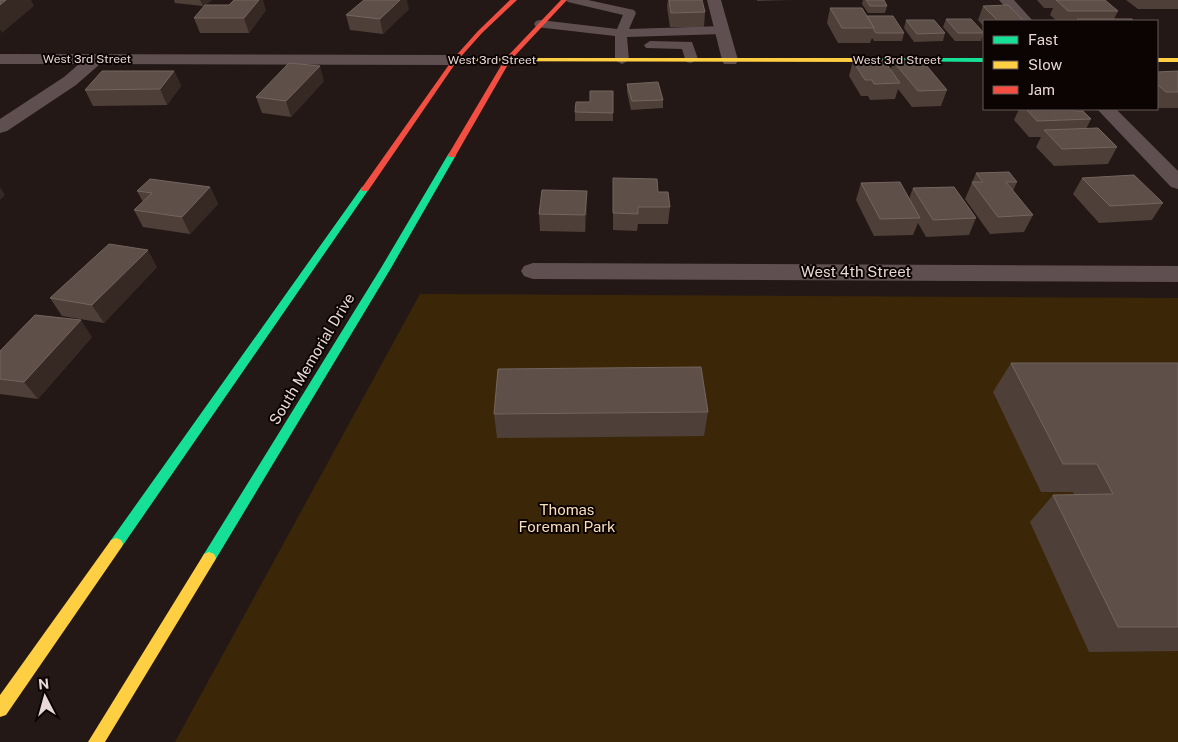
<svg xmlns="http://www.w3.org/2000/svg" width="1178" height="742" viewBox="0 0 1178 742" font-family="'Public Sans',sans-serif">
	<rect width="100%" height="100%" fill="#241816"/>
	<!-- green -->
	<path fill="#3b2708" d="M420,294l758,4v444h-1003z"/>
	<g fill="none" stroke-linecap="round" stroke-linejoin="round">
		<!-- lane -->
		<path fill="#604f51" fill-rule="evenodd" d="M566,0h22l46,10 2,3 -7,16 94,-3 6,4 -6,4 -96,3 2,23 -7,4 -7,-4v-24l-79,-9 -2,-3 2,-3 4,-1 77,9 6,-14 -55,-13z
			M650,41l42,1 6,17 -7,4 -5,-1 -4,-13 -36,-1 -2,-3z"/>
		<!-- street -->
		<path fill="#604f51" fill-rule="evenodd" d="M707,0h14l17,60 -2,4h-12l-2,-4z
			M999,0h15l19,21h-16z
			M0,54l455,1 6,1 2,4 -2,4 -6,1 -355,-1 -24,21 -69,46 -7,2v-14l64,-42 15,-13h-79z
			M1097,109h19l62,62v18l-7,-2z
			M533,263l645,3v16l-645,-3 -9,-3 -3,-5 3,-5z"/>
		<!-- fast -->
		<path fill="#16e098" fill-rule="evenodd" d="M880,58h104v4l-106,-1v-2z
			M449,153h6l1,2 -65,113 -177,294 -5,2 -5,-2 -2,-4 2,-4 177,-286z
			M365,186l4,3 -248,359 -5,2 -5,-2 -2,-4 2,-4 251,-353z"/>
		<!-- slow -->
		<path fill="#ffcf43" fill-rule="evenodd" d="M455,58h425l3,2 -3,2 -427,-1v-2z
			M1157,58h21v4h-21z
			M116,538l5,2 2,4 -2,4 -115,167 -6,2v-22l111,-155z
			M209,552l5,2 2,4 -2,4 -109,180h-17l116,-188z"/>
		<!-- jam -->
		<path fill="#f24e42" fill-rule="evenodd" d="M510,0h7l-35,33 -25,28 -89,130h-6l-1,-2 92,-130 25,-28z
			M561,0h6l-57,61 -54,94 -1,2h-6l-1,-2 57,-96z"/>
	</g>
	<!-- wall -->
	<path fill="#4e3f38" d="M174,0h38l-9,6 -28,-3z
		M668,0h34l3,12 -1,15h-34l-3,-20z
		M757,0h34l-34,1z
		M863,0h21l3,6 -2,7h-17l-6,-9z
		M1037,0h60l21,11 -4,8 20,2h-77l-7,-6 3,-7h-9z
		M1126,0h52v9h-40z
		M983,6l41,15h-40v6l-6,-7z
		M830,8l37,8 37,17 -2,8h-28l-2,-3 -2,5h-32l-11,-20z
		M409,9l-26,25 -33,-4 -4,-15z
		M266,10l-17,23h-49l-6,-15z
		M946,19l38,14 -3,8h-26l-12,-14z
		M906,20l39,13 -2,8 -29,1 -10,-14z
		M853,61l38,8 2,-8 54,29 -6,16 -29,1 -14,-18 -3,10 -25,1 -2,-4h-7l-12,-20z
		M174,71l7,15 -14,19 -74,1 -8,-16z
		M1178,71v37h-21v-36z
		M324,81l-33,36 -29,-4 -6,-16z
		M627,84l36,16v8l-32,2 -4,-18z
		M613,91v30h-38v-9z
		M1019,109h54l2,2 16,8 -5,10 31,18 -9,17 -54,2 -18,-19 5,-10h-12l-15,-17z
		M976,173l41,9 -4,9 20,24 -9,17 -34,2 -25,-35z
		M613,178l45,14 12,15 -2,17h-30l-1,7 -24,-1z
		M1082,178l81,25 -11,17 -53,3 -26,-29z
		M861,183l48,16 4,-11 63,30 -7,17 -43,2 -8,-14 -5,12 -39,1 -18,-36z
		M210,187l8,17 -28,30 -47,-7 -9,-17 9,-8 -6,-11z
		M587,208l-2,24 -45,-1 -1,-17z
		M157,267l-53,56 -42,-7 -12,-18z
		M92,337l-54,62 -38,-5v-43z
		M1011,363h167v288l-89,1 -59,-130 23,-27h21l-1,-3h-32l-48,-100z
		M708,412l-4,24 -207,2 -3,-24z"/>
	<!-- shaded-wall -->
	<path fill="#362823" d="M6,0h25l3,6 -32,27 -2,-4v-24z
		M200,0h12l-9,6z
		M259,0h4l3,10 -17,23 -5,-15z
		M400,0h7l2,9 -26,25 -3,-15z
		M320,66l4,15 -33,36 -5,-16z
		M174,71l7,15 -14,19 -7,-16z
		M0,187l5,8 -5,5z
		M210,187l8,17 -28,30 -8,-17z
		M587,191v17l-2,24v-17z
		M148,250l9,17 -53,56 -12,-18z
		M81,320l11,17 -54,62 -14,-17z"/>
	<!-- building -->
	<path fill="#5e4f49" stroke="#74655f" d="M0,0h6l-6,5z
		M234,0h25l-15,18h-50l11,-13h24z
		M364,0h36l-20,19 -34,-4z
		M669,0h33l3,12 -34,1z
		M866,0h18l3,6h-17z
		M1056,0h49l13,11h-50z
		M1008,5l16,16h-26l-15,-15z
		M830,8h32l12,20h-32z
		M867,16h26l11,17h-28l-2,-3v-2z
		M946,19h25l13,14h-26z
		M1077,19h55l2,2h-55z
		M906,20h28l11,13 -28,1z
		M921,59l26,31 -29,1 -25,-30z
		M884,60l16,23 -26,1 -2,-4h-7l-12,-19z
		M289,63l31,3 -34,35 -30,-4z
		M102,71h72l-14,18 -75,1z
		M1178,71v21h-12l-9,-8v-12z
		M658,82l5,18 -31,1 -5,-17z
		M590,91h23v22l-38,-1 1,-10h14z
		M1026,109h47l2,2h8l8,8 -54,2z
		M1098,128l19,19 -55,2 -18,-19z
		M1009,172l8,10h-11l27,33 -35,2 -26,-35h11l-7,-9z
		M1134,175l29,28 -53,3 -28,-28z
		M613,178l44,1 1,13h10l2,15h-32v7l-25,-1z
		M150,179l60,8 -28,30 -48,-7 18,-17 -15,-2z
		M900,182l20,36 -40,1 -19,-36z
		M954,187l22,31 -43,2 -20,-32z
		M542,190l45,1 -2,24 -46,-1z
		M109,244l39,6 -56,55 -42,-7z
		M35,315l46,5 -57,62 -24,-3v-28z
		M1011,363h167v264h-60l-65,-132 60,-1 -16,-30h-34z
		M701,367l7,45 -214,2 4,-45z"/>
	<g text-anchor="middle" stroke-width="4" stroke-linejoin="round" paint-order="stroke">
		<!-- far-street labels -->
		<g font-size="12" fill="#e9d9d6" stroke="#0c0403">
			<text x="87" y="63">West 3rd Street</text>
			<text x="492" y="64">West 3rd Street</text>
			<text x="897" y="64">West 3rd Street</text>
		</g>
		<!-- street labels -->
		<g font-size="15" fill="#e9d9d6" stroke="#0c0403">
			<text x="856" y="277">West 4th Street</text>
			<text transform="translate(312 359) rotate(-59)" y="5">South Memorial Drive</text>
		</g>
		<!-- park labels -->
		<g font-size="15" fill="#f9debc" stroke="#0c0403">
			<text x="567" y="515">Thomas<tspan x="567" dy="17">Foreman Park</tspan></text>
		</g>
	</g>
	<!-- legend -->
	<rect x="983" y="20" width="175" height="90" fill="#0c0403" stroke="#645957"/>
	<rect x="993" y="36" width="25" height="8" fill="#16e098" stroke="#645957"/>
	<text x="1028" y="45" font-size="15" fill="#e9d9d6">Fast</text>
	<rect x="993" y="61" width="25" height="8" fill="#ffcf43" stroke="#645957"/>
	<text x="1028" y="70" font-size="15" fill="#e9d9d6">Slow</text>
	<rect x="993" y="86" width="25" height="8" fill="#f24e42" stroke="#645957"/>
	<text x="1028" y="95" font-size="15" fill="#e9d9d6">Jam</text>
	<!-- north arrow -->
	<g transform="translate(45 697) rotate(354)" stroke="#0c0403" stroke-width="4" paint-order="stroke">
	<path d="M0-4L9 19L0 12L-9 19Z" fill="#e9d9d6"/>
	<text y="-8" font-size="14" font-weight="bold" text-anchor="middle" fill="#e9d9d6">N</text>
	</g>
</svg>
